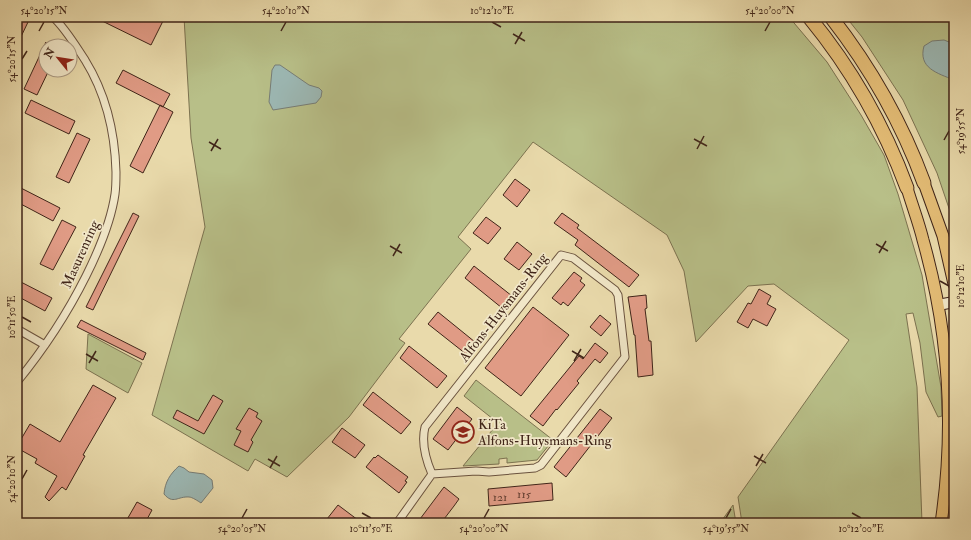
<svg xmlns="http://www.w3.org/2000/svg" width="971" height="540" viewBox="0 0 971 540" font-family="'IM FELL Double Pica',serif">
	<rect width="100%" height="100%" fill="#e9daab"/>
	<filter id="stains"><feTurbulence type="fractalNoise" baseFrequency=".005" numOctaves="4"/><feColorMatrix values="0 0 0 0 .2 0 0 0 0 .09 0 0 0 0 .02 0 0 0 .5 -.17"/></filter>
	<radialGradient id="worn" r=".72"><stop offset=".6" stop-color="#630" stop-opacity="0"/><stop offset="1" stop-color="#630" stop-opacity=".3"/></radialGradient>
	<!-- green -->
	<path fill="#b8bf88" stroke="#7c7250" d="M184,17h605l38,45 34,53 23,40 14,39 24,81 19,112 1,29 -4,1 -12,-25 -6,-49 -7,-30 -7,1 11,73 5,136h-180l-4,-26 111,-157 -75,-56 -26,2 -52,56 -12,-71 -17,-36 -134,-93 -75,95 13,12 -72,90 6,4 -56,74 -62,60 -32,-18 -7,12 -96,-56 53,-188 -14,-89z
		M846,17h108v206l-17,-50 -34,-73 -41,-63z
		M88,334l54,29 -14,30 -42,-24z
		M476,380l77,60 -16,20 -30,3v-5l-8,1v5l-36,2 35,-43 -34,-27z
		M733,505l3,18h-16z"/>
	<!-- water -->
	<path fill="#9cb8b4" stroke="#777d76" d="M944,40l10,4v36c-17,-7 -36,-12 -30,-34l8,-5z
		M275,65h5l29,20 10,3 3,3 -1,6 -5,6 -43,7 -4,-8 3,-32z
		M179,466l5,2 5,4 15,2 8,6 1,8 -12,15c-3,-2 -9,-6 -12,-6 -11,-1 -16,8 -25,-3 1,-12 6,-20 15,-28z"/>
	<!-- building -->
	<path fill="#e09b85" stroke="#402519" d="M17,17h6l6,3 -12,25z
		M94,17h71l-14,28z
		M46,42v28h3l-12,25 -13,-6z
		M123,70l47,24 -7,13 -47,-24z
		M31,100l44,21 -6,13 -44,-21z
		M160,105l13,7 -30,61 -13,-7z
		M77,133l13,6 -21,44 -13,-6z
		M515,179l15,11 -13,17 -14,-12z
		M17,186l43,22 -7,13 -36,-19z
		M133,213l6,3 -46,94 -7,-3z
		M562,213l17,12 -2,3 62,47 -10,12 -54,-42 3,-5 -24,-17z
		M486,217l15,11 -13,16 -15,-11z
		M62,220l14,7 -23,43 -13,-6z
		M517,242l15,12 -13,16 -15,-11z
		M474,266l38,30 -10,12 -37,-30z
		M574,272l8,6 -2,3 5,4 -17,21 -5,-4 -2,3 -9,-7z
		M17,280l35,18 -7,13 -28,-15z
		M759,289l12,7 -4,8 9,5 -9,17 -14,-7 -5,9 -11,-6 11,-19 3,1z
		M646,295l1,13 -2,1 4,32h2l2,34 -15,2 -3,-42h-1l-6,-38z
		M533,307l36,28 -48,61 -36,-28z
		M438,312l37,30 -9,12 -38,-30z
		M600,315l11,9 -10,12 -11,-9z
		M81,320l65,33 -3,7 -66,-33z
		M595,343l13,10 -8,10 -5,-4 -18,22 2,2 -22,27 -1,-1 -13,17 -13,-10 49,-60 4,3z
		M409,346l38,30 -10,12 -37,-30z
		M93,385l23,13 -33,57 2,1 -19,34 -4,-3 -13,14 -4,-4 12,-21 -22,-13 2,-4 -20,-11v-2l13,-22 30,18z
		M373,392l38,30 -10,12 -38,-29z
		M213,395l10,6 -19,33 -31,-16 4,-8 21,11z
		M457,407l15,12 -24,31 -15,-11z
		M249,408l9,5 -2,4 6,4 -11,19 2,2 -5,10 -14,-7 7,-14 -5,-2z
		M600,409l12,9 -46,59 -12,-10z
		M342,428l23,17 -10,13 -23,-16z
		M378,455l30,22 -3,4 2,1 -8,11 -33,-26 8,-10 1,1z
		M552,483l1,17 -64,6 -1,-17z
		M444,487l15,12 -5,7 -13,17h-24z
		M137,502l15,8 -7,13h-20z
		M338,505l24,18h-29l-6,-4z"/>
	<g fill="none" stroke-linecap="round" stroke-linejoin="round">
		<!-- street casing -->
		<g stroke="#6a523e" stroke-width="9">
			<path id="street" d="M561,255l12,3 42,32 3,5 7,62 -84,108 -6,3 -46,4 -13,-1 -44,3c-6,-14 -11,-31 -7,-47z
				M17,329l28,16
				M17,382c27,-33 50,-68 69,-106 13,-26 25,-54 29,-82 1,-7 1,-15 1,-22 -1,-39 -10,-78 -31,-112 -10,-15 -19,-31 -32,-43
				M397,523l35,-49"/>
		</g>
		<!-- secondary casing -->
		<g stroke="#402519" stroke-width="12">
			<path id="secondary" d="M938,305l16,-3"/>
		</g>
		<!-- primary casing -->
		<g stroke="#402519" stroke-width="13">
			<path id="primary" d="M924,183l19,53 11,48
				M907,188c5,17 12,35 16,52 26,92 32,189 18,283"/>
		</g>
		<!-- highway casing -->
		<g stroke="#402519" stroke-width="15">
			<path id="highway" d="M809,17c42,51 75,109 98,171
				M831,17c39,50 71,106 93,166"/>
		</g>
		<!-- street -->
		<use href="#street" stroke="#f1e7c8" stroke-width="7"/>
		<!-- secondary -->
		<use href="#secondary" stroke="#f1e7c8" stroke-width="10"/>
		<!-- primary -->
		<use href="#primary" stroke="#e4bd76" stroke-width="11"/>
		<!-- highway -->
		<use href="#highway" stroke="#e4bd76" stroke-width="13"/>
	</g>
	<!-- ticks -->
	<path fill="none" stroke="#402519" stroke-width="1.5" d="M492,22l9,5M39,31l5,-9M281,31l5,-9M765,31l5,-9M513,34l12,7M515,44l7,-12M22,59l5,-8M694,139l13,7M944,140l5,-9M209,142l12,7M697,149l7,-13M211,151l7,-12M876,244l12,7M390,246l12,7M879,253l7,-12M393,256l7,-12M940,281l9,5M22,317l9,5M572,351l12,7M86,354l12,7M574,361l7,-12M89,363l7,-12M754,456l12,7M268,459l12,7M756,466l7,-12M270,468l7,-12M22,479l5,-9M362,513l9,5M852,513l9,5M242,518l5,-9M484,518l5,-9M726,518l5,-9"/>
	<!-- icons -->
	<defs>
		<g id="school-ring" transform="scale(1.15)"><circle r="9.5" fill="#f1e7c8" stroke="#8f2418" stroke-width="1.5"/><path d="M0-5L7-2L0 1L-7-2ZM-4 1L0 2.5L4 1V4Q0 6-4 4Z" fill="#8f2418"/></g>
	</defs>
	<g fill-rule="evenodd">
		<use href="#school-ring" x="463" y="432"/>
	</g>
	<g text-anchor="middle" stroke-width="3.5" stroke-linejoin="round" paint-order="stroke">
		<!-- number labels -->
		<g font-size="12" fill="#684234">
			<text x="524" y="498">115</text>
			<text x="500" y="501">121</text>
		</g>
		<!-- street labels -->
		<g font-size="14" fill="#402519" stroke="#f1e7c8">
			<text transform="translate(80 254) rotate(-66)" y="5">Masurenring</text>
			<text transform="translate(503 307) rotate(-52)" y="5">Alfons-Huysmans-Ring</text>
		</g>
		<!-- poi labels -->
		<g font-size="14" fill="#402519" stroke="#f1e7c8" text-anchor="start">
			<text x="478" y="429">KiTa<tspan x="478" dy="16">Alfons-Huysmans-Ring</tspan></text>
		</g>
	</g>
	<!-- margin -->
	<rect width="971" height="540" fill="none" stroke="#e9daab" stroke-width="44"/>
	<!-- north arrow -->
	<g transform="translate(58 58) rotate(300)"><circle r="19" fill="#f1e7c8" stroke="#aa9982"/>
	<path d="M0-3L7 15L0 10L-7 15Z" fill="#8f2418"/>
	<text y="-6" font-size="11" font-weight="bold" text-anchor="middle" fill="#402519">N</text>
	</g>
	<rect x="22" y="22" width="927" height="496" fill="none" stroke="#402519" stroke-width="1.5"/>
	<g font-size="10" text-anchor="middle" fill="#402519">
		<text x="44" y="14">54°20'15"N</text>
		<text x="286" y="14">54°20'10"N</text>
		<text x="492" y="14">10°12'10"E</text>
		<text x="770" y="14">54°20'00"N</text>
		<text transform="translate(11 59) rotate(-90)" y="4">54°20'15"N</text>
		<text transform="translate(960 131) rotate(-90)" y="4">54°19'55"N</text>
		<text transform="translate(960 286) rotate(-90)" y="4">10°12'10"E</text>
		<text transform="translate(11 317) rotate(-90)" y="4">10°11'50"E</text>
		<text transform="translate(11 479) rotate(-90)" y="4">54°20'10"N</text>
		<text x="242" y="532">54°20'05"N</text>
		<text x="371" y="532">10°11'50"E</text>
		<text x="484" y="532">54°20'00"N</text>
		<text x="726" y="532">54°19'55"N</text>
		<text x="861" y="532">10°12'00"E</text>
	</g>
	<rect width="100%" height="100%" filter="url(#stains)"/>
	<rect width="100%" height="100%" fill="url(#worn)"/>
</svg>
